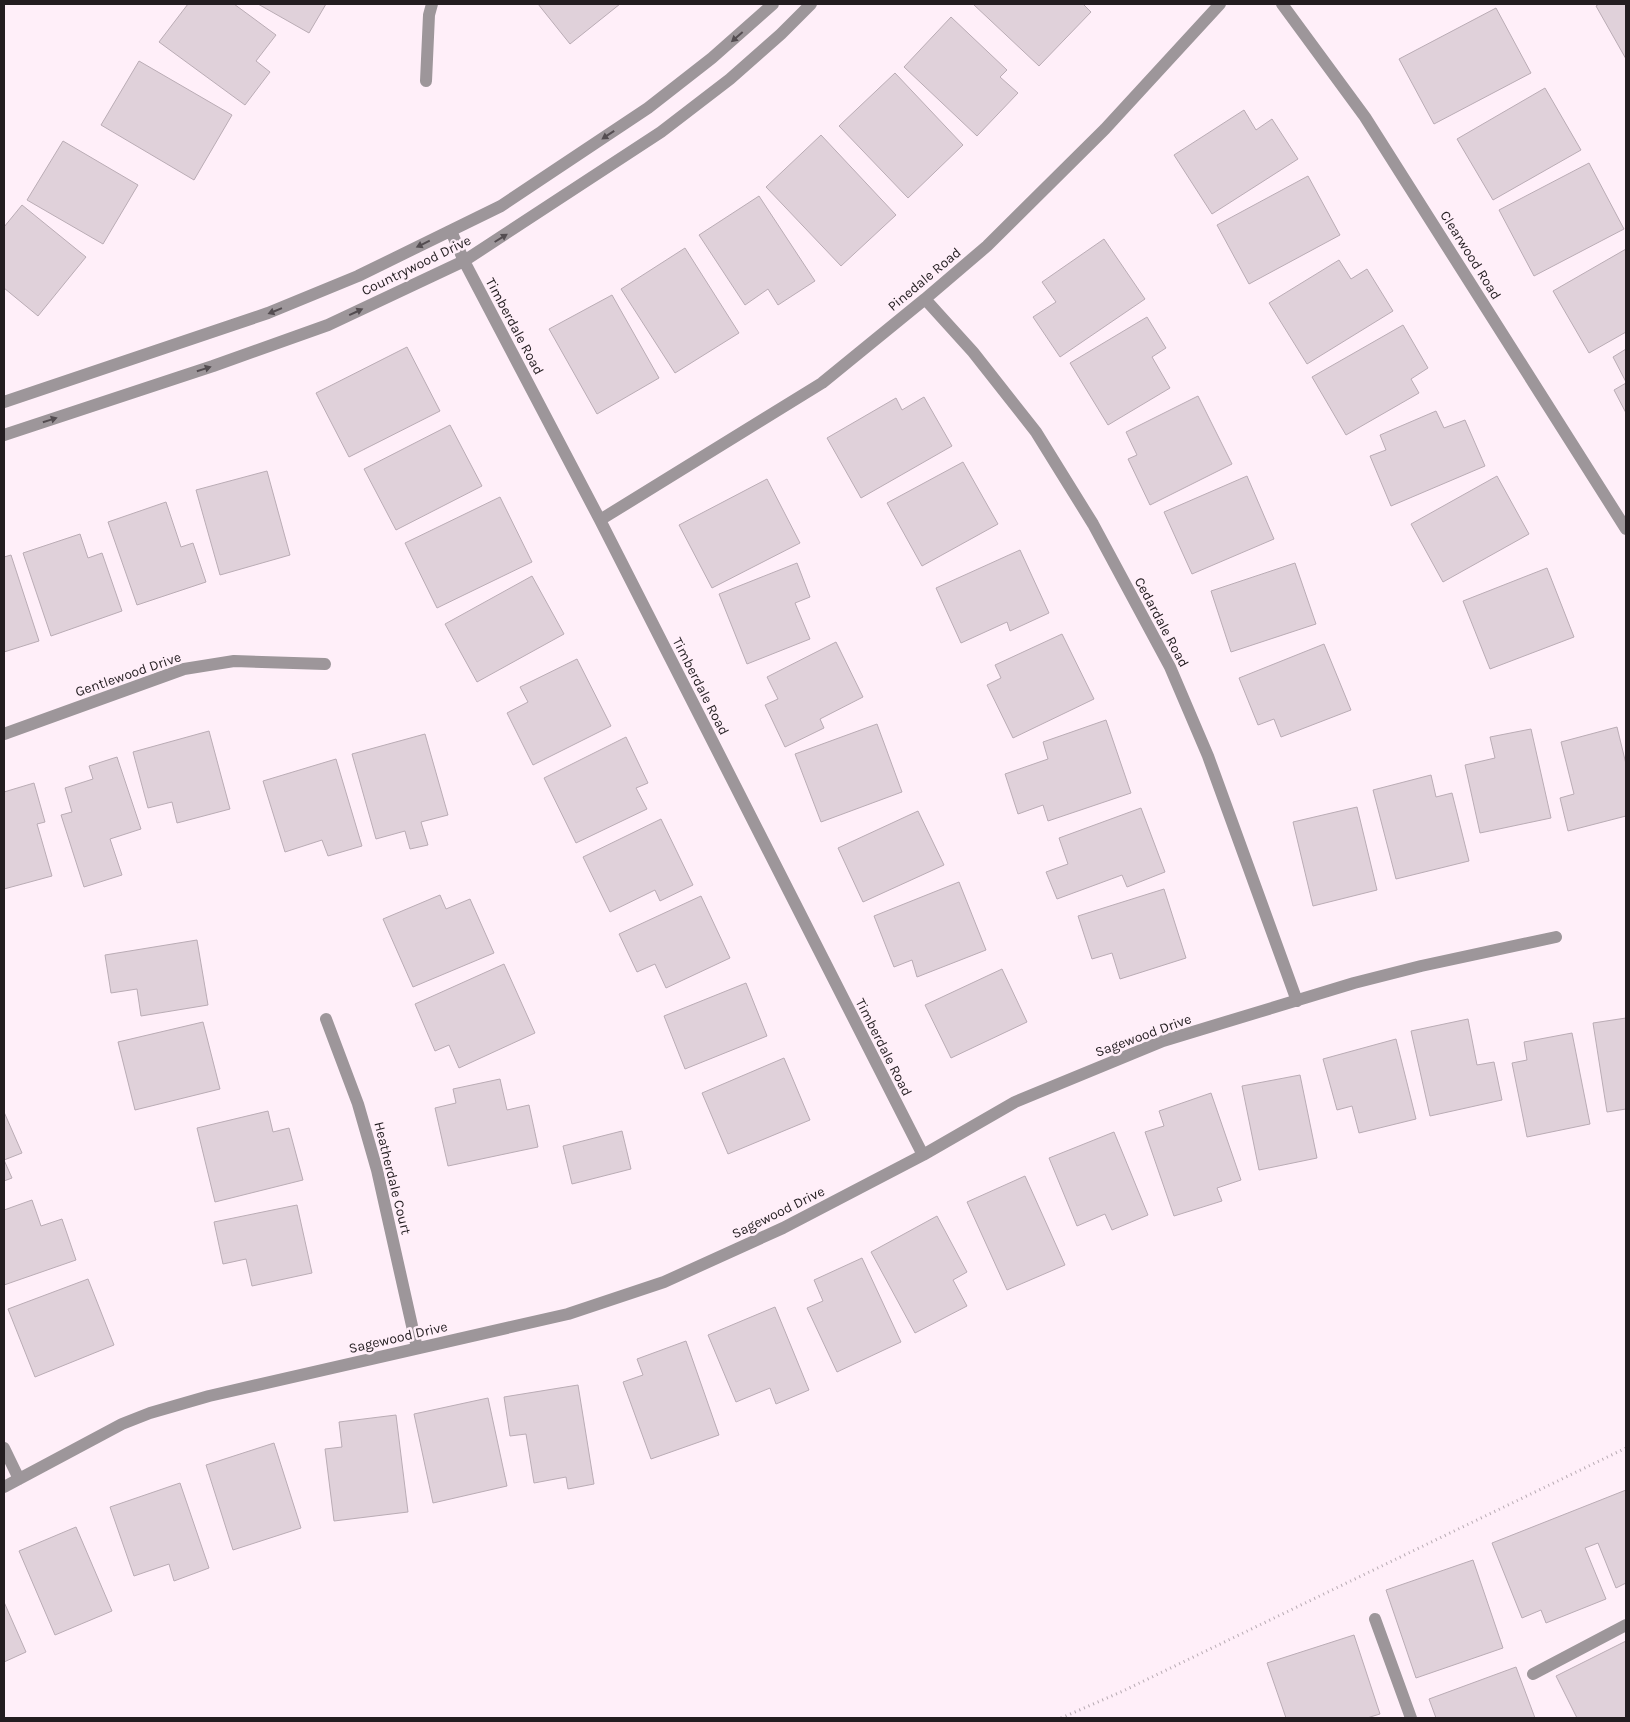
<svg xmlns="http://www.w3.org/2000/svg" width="1630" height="1722" viewBox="0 0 1630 1722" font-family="Karla,sans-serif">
	<rect width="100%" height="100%" fill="#ffeff9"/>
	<!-- building -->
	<path fill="#e0d1da" stroke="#baacb5" d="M188,4h46l42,31 -20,26 14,11 -25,33 -86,-63z
		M258,4h68l-17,29z
		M538,4h82l-50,40z
		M973,4h110l8,8 -52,54z
		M1599,4h27v55l-30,-53z
		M1496,8l35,65 -97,51 -35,-65z
		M951,17l56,53 -7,7 18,16 -41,43 -73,-69z
		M139,61l93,54 -38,65 -93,-55z
		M895,73l68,72 -55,53 -69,-72z
		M1545,88l36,62 -88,50 -36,-61z
		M1244,110l12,20 16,-11 26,40 -86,55 -38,-59z
		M821,135l75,80 -55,51 -75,-79z
		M63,141l75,44 -35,59 -76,-44z
		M1589,163l35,66 -90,47 -35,-66z
		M1308,176l32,59 -91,49 -32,-59z
		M759,196l56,85 -37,24 -10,-16 -23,16 -46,-70z
		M22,205l64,52 -48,59 -34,-28v-61z
		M1104,239l41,60 -85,58 -27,-40 23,-15 -14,-20z
		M685,248l54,85 -64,40 -54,-84z
		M1626,249v83l-37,21 -36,-62z
		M1339,260l12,19 16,-10 26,42 -86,53 -38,-61z
		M612,295l47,83 -62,36 -48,-85z
		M1147,317l19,31 -14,9 18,31 -62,37 -38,-62z
		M1403,325l25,43 -17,11 8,14 -73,42 -34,-58z
		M407,347l33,64 -91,46 -33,-64z
		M1626,349v33l-13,-25z
		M1626,383v30l-12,-23z
		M1198,396l34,68 -82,41 -22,-46 9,-4 -11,-23z
		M924,397l28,49 -91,52 -34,-60 69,-40 6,12z
		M1436,411l8,17 21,-8 20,46 -94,40 -21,-50 16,-6 -6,-15z
		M450,425l32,61 -86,44 -32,-61z
		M963,462l35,62 -76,42 -35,-63z
		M267,471l23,84 -70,20 -24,-85z
		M1247,476l27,63 -82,35 -28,-62z
		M1497,476l32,58 -86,48 -32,-58z
		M767,479l33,64 -88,45 -33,-63z
		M500,497l32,65 -95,46 -32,-65z
		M166,502l15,45 12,-4 13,39 -69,23 -29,-83z
		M80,534l8,24 14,-5 20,58 -71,25 -28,-83z
		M1020,550l29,63 -39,18 -3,-9 -46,21 -25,-55z
		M11,555l28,86 -35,11v-95z
		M797,563l13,34 -15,6 15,36 -63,25 -28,-70z
		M1295,563l21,61 -85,28 -20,-61z
		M1547,568l27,69 -84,32 -27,-68z
		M532,576l32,58 -87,48 -32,-58z
		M1062,634l32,65 -81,39 -26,-53 14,-7 -6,-13z
		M836,642l27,55 -43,22 4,9 -39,19 -20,-42 13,-6 -11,-22z
		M1324,644l27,66 -70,27 -7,-18 -16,6 -19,-47z
		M577,659l34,67 -78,39 -26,-52 21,-11 -8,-15z
		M1106,720l25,73 -83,28 -5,-16 -25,9 -13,-40 43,-15 -5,-17z
		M877,724l25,68 -81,30 -26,-68z
		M1617,727l9,37v52l-58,15 -8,-33 14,-4 -13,-52z
		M1531,729l20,89 -71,15 -15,-68 30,-7 -5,-21z
		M209,731l21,78 -53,14 -5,-21 -24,6 -15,-56z
		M425,734l23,81 -27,7 7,23 -18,4 -5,-18 -29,8 -24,-85z
		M626,737l22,46 -12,5 11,21 -71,34 -32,-65z
		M117,757l24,72 -31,10 12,36 -38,12 -23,-72 11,-3 -7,-24 28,-9 -4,-13z
		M336,759l26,87 -34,10 -6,-16 -37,12 -22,-71z
		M1431,775l5,22 16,-4 17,68 -73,18 -23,-89z
		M34,783l11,39 -8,2 15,52 -48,13v-97z
		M1357,807l20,83 -64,16 -20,-84z
		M1141,808l24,64 -38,15 -5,-12 -65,24 -11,-27 22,-8 -9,-26z
		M918,811l26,54 -81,37 -25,-54z
		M661,819l32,66 -33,16 -5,-11 -45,22 -27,-55z
		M959,882l27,68 -69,27 -5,-17 -18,7 -20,-51z
		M1164,889l22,69 -66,21 -8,-26 -20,6 -14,-43z
		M440,895l6,14 24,-10 24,54 -81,34 -30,-68z
		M701,896l29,62 -64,30 -11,-24 -18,8 -18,-38z
		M197,940l11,65 -67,11 -4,-27 -26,4 -6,-38z
		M504,964l31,69 -76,35 -10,-23 -14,6 -20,-47z
		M1002,969l25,53 -76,36 -26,-53z
		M746,983l21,53 -82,33 -21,-53z
		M1626,1018v91l-19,3 -14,-89z
		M1468,1019l9,46 17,-3 8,38 -72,16 -19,-85z
		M203,1022l17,67 -85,21 -17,-68z
		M1572,1033l18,91 -63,13 -15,-74 15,-3 -3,-18z
		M1396,1039l20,80 -57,14 -7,-27 -15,4 -14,-51z
		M784,1058l26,62 -82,34 -26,-61z
		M1300,1075l17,83 -58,12 -17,-84z
		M500,1079l7,31 22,-5 9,42 -90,19 -13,-58 21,-5 -3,-14z
		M1211,1093l30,87 -24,8 5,13 -48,15 -29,-84 19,-6 -5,-15z
		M268,1111l5,21 16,-4 14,52 -88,22 -18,-74z
		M4,1112l18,41 -18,7 8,18 -8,3z
		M622,1131l9,38 -59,15 -9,-38z
		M1114,1132l34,83 -36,15 -7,-16 -28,12 -28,-68z
		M1025,1176l40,89 -58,25 -40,-88z
		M32,1200l9,26 21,-7 14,41 -72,25v-75z
		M297,1205l15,68 -60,13 -6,-27 -23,5 -9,-42z
		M937,1216l30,56 -14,8 14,26 -52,27 -44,-81z
		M862,1258l39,84 -64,30 -30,-64 16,-7 -9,-21z
		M88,1279l26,66 -79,32 -27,-68z
		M775,1307l34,83 -33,14 -6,-16 -34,14 -28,-67z
		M686,1341l33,94 -68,24 -28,-77 20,-7 -6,-16z
		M578,1385l16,99 -26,5 -2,-12 -32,6 -8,-49 -16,2 -6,-39z
		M488,1398l19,88 -74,17 -19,-89z
		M396,1415l12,97 -74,9 -9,-72 17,-2 -3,-25z
		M274,1443l27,85 -68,22 -27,-85z
		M180,1483l29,85 -35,13 -5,-17 -35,12 -24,-69z
		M1626,1490v93l-10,5 -18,-45 -13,5 21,51 -60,24 -5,-13 -19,8 -30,-75z
		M76,1527l36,84 -57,24 -36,-84z
		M1473,1560l30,88 -87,30 -30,-88z
		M4,1602l22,50 -22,10z
		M1354,1635l26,79 -13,4h-81l-19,-55z
		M1626,1641v77h-49l-21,-42z
		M1516,1667l19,51h-99l-7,-19z"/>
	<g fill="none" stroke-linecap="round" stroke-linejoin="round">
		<!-- path -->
		<path stroke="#b7aab2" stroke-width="3" stroke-dasharray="1 4" stroke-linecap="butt" d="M1061,1718l62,-27 503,-243"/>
		<!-- minor -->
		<path stroke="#9d969a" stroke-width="12" d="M1282,4l83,113 261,412
			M426,81l3,-66 3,-11
			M451,231l13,30 136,259 323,635
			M925,299l48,53 63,80 57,92 77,143 38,89 89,245
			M4,402l264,-89 90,-37 143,-70 147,-98 64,-50 61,-54
			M4,435l209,-69 115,-41 136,-64 197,-129 69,-53 51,-45 30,-30
			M600,520l222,-137 103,-84 62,-53 118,-117 115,-125
			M4,734l180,-65 50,-8 91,3
			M326,1019l32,85 19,66 40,178
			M4,1448l15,31
			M4,1487l118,-63 28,-11 59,-17 359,-82 96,-32 119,-54 140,-73 92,-53 148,-61 191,-58 67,-17 135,-29
			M1375,1619l36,99
			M1533,1674l93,-49"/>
	</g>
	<!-- one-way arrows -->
	<defs><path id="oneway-solid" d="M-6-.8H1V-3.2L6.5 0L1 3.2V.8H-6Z" transform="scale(1.25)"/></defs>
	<g fill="#544d51">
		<use href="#oneway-solid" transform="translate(737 37) rotate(139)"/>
		<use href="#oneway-solid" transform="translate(608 135) rotate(146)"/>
		<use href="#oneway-solid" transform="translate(501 238) rotate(-32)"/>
		<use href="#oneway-solid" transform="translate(423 244) rotate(154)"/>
		<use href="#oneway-solid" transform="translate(275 311) rotate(158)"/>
		<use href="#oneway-solid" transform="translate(356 312) rotate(-25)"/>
		<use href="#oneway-solid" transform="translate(204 369) rotate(-18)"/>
		<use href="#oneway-solid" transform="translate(50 420) rotate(-18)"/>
	</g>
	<g text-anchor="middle" stroke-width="5" stroke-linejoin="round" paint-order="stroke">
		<!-- street labels -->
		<g font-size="14" fill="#231d20" stroke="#ffeff9">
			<text transform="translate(1471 255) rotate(58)" y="5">Clearwood Road</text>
			<text transform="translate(416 265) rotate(-26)" y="5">Countrywood Drive</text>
			<text transform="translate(924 279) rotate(-40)" y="5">Pinedale Road</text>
			<text transform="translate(515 326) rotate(62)" y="5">Timberdale Road</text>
			<text transform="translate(1162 622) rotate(62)" y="5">Cedardale Road</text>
			<text transform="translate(128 674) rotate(-19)" y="5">Gentlewood Drive</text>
			<text transform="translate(701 686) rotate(63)" y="5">Timberdale Road</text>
			<text transform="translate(1143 1035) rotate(-20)" y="5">Sagewood Drive</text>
			<text transform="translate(884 1047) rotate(63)" y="5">Timberdale Road</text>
			<text transform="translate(393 1178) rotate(76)" y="5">Heatherdale Court</text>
			<text transform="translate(778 1212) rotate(-26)" y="5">Sagewood Drive</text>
			<text transform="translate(398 1337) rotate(-13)" y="5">Sagewood Drive</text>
		</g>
	</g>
	<!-- border -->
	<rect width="1630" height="1722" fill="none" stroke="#231d20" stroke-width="10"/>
</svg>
